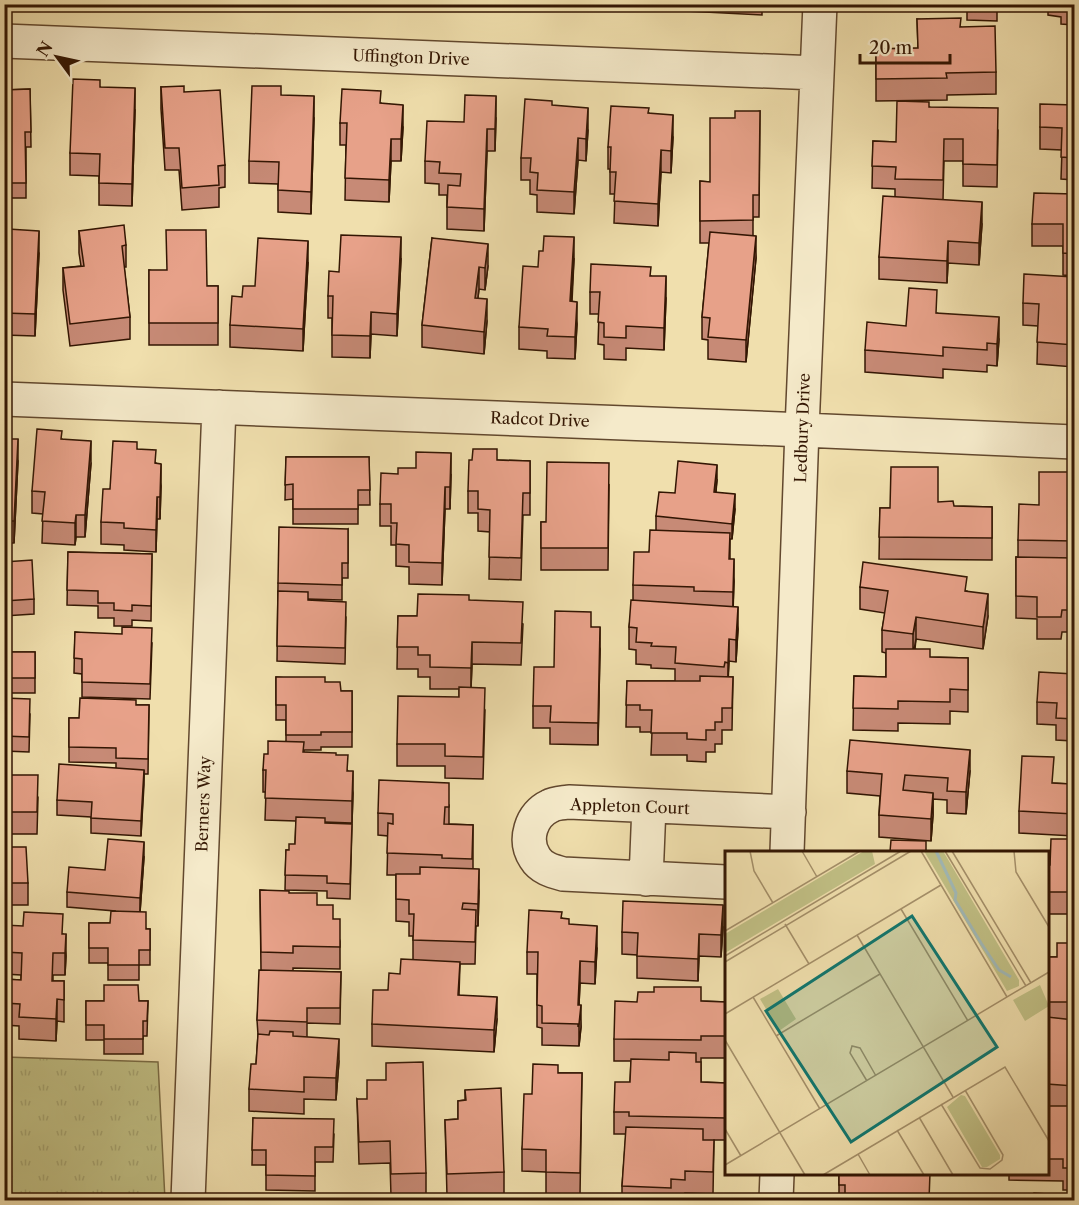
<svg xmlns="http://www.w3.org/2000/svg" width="1079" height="1205" viewBox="0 0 1079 1205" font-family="'Libre Caslon Text',serif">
	<defs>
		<pattern id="park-tufts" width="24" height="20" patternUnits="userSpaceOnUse" patternTransform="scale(1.5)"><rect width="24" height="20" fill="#c1c085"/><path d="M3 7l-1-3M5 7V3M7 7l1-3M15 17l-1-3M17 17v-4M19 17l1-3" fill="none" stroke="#a6a471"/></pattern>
	</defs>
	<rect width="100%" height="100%" fill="#f0dfad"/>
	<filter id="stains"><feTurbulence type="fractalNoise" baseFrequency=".00333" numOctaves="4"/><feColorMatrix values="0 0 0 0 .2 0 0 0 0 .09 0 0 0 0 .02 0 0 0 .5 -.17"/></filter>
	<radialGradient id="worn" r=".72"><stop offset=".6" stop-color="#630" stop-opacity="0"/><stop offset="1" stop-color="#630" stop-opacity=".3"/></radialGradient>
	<!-- park -->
	<path fill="url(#park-tufts)" stroke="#7a6b44" stroke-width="1.5" d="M5,1057l153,5 7,138h-106l-54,-2z"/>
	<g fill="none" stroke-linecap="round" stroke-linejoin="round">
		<!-- minor casing -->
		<g stroke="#62482e" stroke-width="36">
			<path id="minor" d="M4,41l813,32
				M4,399l776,30 294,13
				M787,852l15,-423 18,-425
				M646,879l3,-73
				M726,882l-163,-8c-11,-3 -22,-6 -28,-16 -12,-18 -4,-43 15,-52 5,-3 13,-3 19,-4l220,10
				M188,1200l31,-793
				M776,1200l1,-26"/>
		</g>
		<!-- minor -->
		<use href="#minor" stroke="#f5eaca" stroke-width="33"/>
	</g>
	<!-- wall -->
	<path fill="#c78a76" stroke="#331603" stroke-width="1.5" d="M418,4h18v5h-18z
		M441,4h44v2z
		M529,4h71v5l-71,-1z
		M686,4h76v11l-76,-4z
		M886,4h111v17l-30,-1v-13z
		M1048,4h26v21l-13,-1v-7l-13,-2z
		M917,19l44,8 35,45v22l-49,1v5l-71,1v-52l42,-1z
		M100,87l35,23 -3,96 -33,-1v-29l-29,-1v-22z
		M161,87l23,5 41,73v22l-6,1v19l-37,3 -3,-40h-14l-4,-61z
		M30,89l1,58h-5v51h-22v-108z
		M281,95l33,23 -3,96 -33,-2v-28l-29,-1v-22z
		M381,103l22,24 -2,34h-10l-2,41 -44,-2 1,-55h-6v-22z
		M552,105l36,25 -2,31 -8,-1 -4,54 -37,-2v-17l-7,-1v-14h-9v-22z
		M1074,105v75l-13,-1 1,-29 -22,-1v-22z
		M929,107l69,23 -1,57 -34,-1v-25h-19l-1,39 39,24 -3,41 -31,-2 -1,20 -68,-4v-22l16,-60v-8l-23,-1 1,-47 23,1z
		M760,111l-1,106h-6v19l3,22 -10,104 -38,-3v-19l-6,-1v-22l7,-74h-9v-62l10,1 25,-64z
		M649,113l24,24 -2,36 -10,-1 -3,54 -44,-3 1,-29h-5v-25h-2v-22z
		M496,118l-1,33h-8l-3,80 -37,-2v-34h-8v-11l-14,-1v-22l39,-39z
		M1074,194v82l-11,-1v-29h-31v-22z
		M79,231l47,14v22h-2l6,50v22l-60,7 -7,-56v-22l18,-2 -2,-13z
		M432,238l56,28 -3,24 -6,-1 -1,9 9,23 -3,33 -62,-7v-22z
		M4,244l35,9 -4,83 -31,-1z
		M401,259l-4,77 -26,-2 -1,24 -38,-1v-39h-4v-22l11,-24z
		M574,259l-2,43 5,22 -2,35 -28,-1v-7l-28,-2v-22l19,-60z
		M308,263l-5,88 -73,-4v-22l12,-28z
		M149,270l58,16h11v59h-69z
		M651,276l15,22 -2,52 -38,-2v12l-22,-1v-14l-6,-1 1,-30h-9v-22z
		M1074,277v90l-37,-3 1,-38 -15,-1v-22z
		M937,313l62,26 -2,27 -10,-1v7l-44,-3v9l-78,-6v-22l41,-24z
		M4,439l14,22 -4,82h-10z
		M62,439l29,24 -6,74h-9l-1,8 -33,-2 1,-29 -11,-1v-22z
		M137,449l19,14 5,23 -1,33h-3l-1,33 -32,-2v-5l-23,-1v-22l9,-33z
		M286,457h83l1,48h-12v19h-65v-25l-8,1z
		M497,460l33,1v54h-7l-2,65 -32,-1 1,-47 -12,-1v-18h-10v-22z
		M1074,472v160h-12l-1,7h-24v-20l-21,-1v-61h2v-17l21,-35z
		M451,475l-1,34h-5l-3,76 -33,-1v-17l-13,-1v-21h-5v-19h-11v-22z
		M717,480l-1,12 19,17 -3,30h-2v20l4,22 -1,26 5,22 -2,33 -7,-1 -1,16h5l-1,53h-10v14h-7v8h-9v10l-19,-1v-6h-36l1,-23h-12v-5h-14l1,-46h48v-12l-24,-1v-3l-15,-1v-14l-7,-1v-22l4,-27v-15l16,-33 7,-22v-14l19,-23z
		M609,485l-1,85h-67v-48h5z
		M938,502l16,4 38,1v53l-113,-1 1,-51h10z
		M348,529v49h-6v22l-34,-1v1l38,17 -1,47 -68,-3 1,-78z
		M68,552l84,2 -1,67 -19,-1v6h-18v-8h-16v-12l-31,-1z
		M4,562l30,37v15l-30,2z
		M860,587l107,4 21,25 -5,33 -67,-10 -1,10 15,8 38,1v54l-18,-1v13l-52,-1v8l-45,-1 1,-54 32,1v-24l-4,-1v-22l3,-17 -25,-4z
		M469,600l54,24 -2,41 -49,-1 -1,23 14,23 -2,69 -38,-1v-12h-48v-22l62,-47v-8h-29v-12h-12v-8h-21l1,-53h19z
		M591,627l9,22 -2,96 -48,-1v-16h-17v-22l21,-39z
		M75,632l77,11 -2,56 -68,-2v-23l-8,-1z
		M4,652h31v41h-31z
		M1074,674v162l-55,-3v-22l34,-28 18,1 2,-43 -17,-1v-15l-19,-1v-22z
		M276,677l49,5 16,9h11v56h-31v3h-17v2l32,3 12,16 5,22 -1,30 -27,-1v1l27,1 -2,75 -23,-1v-7l-42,-1 1,-40h3l6,-6 1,-23 -31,-1 1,-28h-3v-22l5,-16 18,-13v-21h-10z
		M4,698l26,16 -1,38 -25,-1z
		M136,705h13l-1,69h-4l-3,62 -50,-3v-16l-34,-2v-15l59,-32v-5l-47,-1v-44h10z
		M4,760l5,15 29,22 -1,37h-33z
		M847,771h123l-4,43 -19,-1v-13l-14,-1v16l-2,26 -52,-4v-22l1,-19 -33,-3z
		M449,805v19l24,1v44l6,22 -1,35h-2l-1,38h-15l-1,31 38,24 -3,33 -122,-6v-22l16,-34 12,-16 13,-14v-24h-4v-14l-13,-1v-46h-9l1,-39 -10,-1v-22z
		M1074,839v75h-27v-49h3z
		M4,847l24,36v22h-24z
		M144,857l-4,55 6,17h4v36h-11v15h-31v-17h-19v-40h21l5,-12 -48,-4v-15l38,-22z
		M260,890l29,3 28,12 16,14 7,22v28l-47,-1v3l48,1 -1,52 -33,-1v14l32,24 -3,39 -32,-1v15l-55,-3v-22l7,-25 2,-29 -1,-15 4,-50z
		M562,918l35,30 -2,36 -15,-1 -1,22 2,22 -2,19 -37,-1v-17l-5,-1v-53h-10v-22z
		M4,925l59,9 3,22 -1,19h-12v6h11v41l-7,-1 -1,20 -37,-2v-13l-15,-1v-46l17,1v-5l-17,-1z
		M723,927l-2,30 -22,-1 -1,25 -61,-3v-23l-15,-1v-22z
		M1074,943v247h-11v-9l-54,-1v-7h38v-216h10z
		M86,1001h62l-1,35h-4v18h-39v-14h-18z
		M701,1001l25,1v56h-25v24l25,1v57h-12l-1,54 -28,-1v7h-63v-14l4,-52h-12v-22l16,-30 1,-21h-17v-22l23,-37z
		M558,1073h24l-2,122 -34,-1v-22l-24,-1v-22l10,-55z
		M465,1090l39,82v22l-57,2 -2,-76 13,-1v-18l7,-1z
		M357,1099l69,74v22l-35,1 -1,-33 -31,1z
		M253,1118l81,16 -1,28h-18v29l-49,-1v-25h-14z
		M839,1173l91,27h-91z"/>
	<!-- shaded-wall -->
	<path fill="#a27160" stroke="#331603" stroke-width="1.5" d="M135,88v22l-3,96v-22z
		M314,96v22l-3,96v-22z
		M496,96v22l-1,33v-22z
		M403,105v22l-2,34v-22z
		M588,108v22l-2,31v-22z
		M673,115v22l-2,36v-22z
		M487,129v22l-3,80v-22z
		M578,138v22l-4,54v-22z
		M391,139v22l-2,41v-22z
		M661,150v22l-3,54v-22z
		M982,202v22l-3,41v-22z
		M39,231v22l-4,83v-22z
		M756,236v22l-10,104v-22z
		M401,237v22l-4,77v-22z
		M574,237v22l-4,64v-22z
		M308,241v22l-5,88v-22z
		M948,241v22l-1,20v-22z
		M488,244v22l-3,24v-22z
		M479,267v22l-4,31v-22z
		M666,276v22l-2,52v-22z
		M487,299v22l-3,33v-22z
		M577,302v22l-2,35v-22z
		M371,312v22l-1,24v-22z
		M999,317v22l-2,27v-22z
		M18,439v22l-4,82v-22z
		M91,441v22l-6,74v-22z
		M451,453v22l-1,34v-22z
		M161,464v22l-1,33v-22z
		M717,465v15l-3,27v-15z
		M445,487v22l-3,76v-22z
		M735,494v15l-3,30v-15z
		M157,497v22l-1,33v-22z
		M76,515v22l-1,8v-22z
		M734,559v22l-1,33v-22z
		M988,594v22l-5,33v-22z
		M738,607v22l-2,33v-22z
		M916,617v22l-3,17v-22z
		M600,627v22l-2,96v-22z
		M729,639v22l-1,24v-22z
		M472,642v22l-1,26v-22z
		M970,750v21l-4,43v-22z
		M144,770v15l-3,51v-15z
		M353,771v22l-1,30v-22z
		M933,793v22l-2,26v-22z
		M144,842v15l-4,56v-15z
		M479,869v22l-1,35v-22z
		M723,905v22l-2,30v-22z
		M597,926v22l-2,36v-22z
		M66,934v22l-1,19v-22z
		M699,934v22l-1,25v-22z
		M580,961v22l-2,44v-22z
		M497,997v22l-3,33v-22z
		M57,999v22l-1,20v-22z
		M581,1005v22l-2,19v-22z
		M339,1039v22l-3,39v-22z"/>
	<!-- building -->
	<path fill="#e7a189" stroke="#331603" stroke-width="1.5" d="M961,18l-1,9 35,-1 1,46 -50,1 1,5 -71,1v-30l42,-1 -1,-29z
		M73,79l27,1v7l35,1 -3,96 -33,-1 1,-29 -30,-1z
		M184,86v6l36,-2 5,75 -7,1 1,19 -37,3 -3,-40h-14l-4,-61z
		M252,86h29v9l33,1 -3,96 -33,-2 1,-28 -30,-1z
		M30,89l1,43h-6l1,51h-22v-93z
		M342,89l39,2 -1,12 23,2 -2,34h-10l-2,41 -44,-2 2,-55h-7z
		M465,95l31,1 -1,33h-8l-3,80 -37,-2 1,-22 12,1 1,-12 -22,-1 1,-11 -15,-1 2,-40 37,1z
		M525,99l27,2v4l36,3 -2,31 -8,-1 -4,54 -37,-2 1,-17 -8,-1 1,-14h-10z
		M897,101l32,1v5l69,1 -1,57 -34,-1v-25h-19l-1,41 -48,-1 1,-12 -24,-1 1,-25 23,1z
		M1040,104l34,1v53l-13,-1 1,-29 -22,-1z
		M611,106l38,2 -1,5 25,2 -2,36 -10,-1 -3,54 -44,-3 2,-29h-6l1,-25h-3z
		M735,111h25l-1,84h-6v25l-53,1v-40l10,1v-64h25z
		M1034,193l40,1v60l-11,-1v-29h-31z
		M883,196l99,6 -3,41 -31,-2 -1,20 -68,-4z
		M124,225l2,20 -4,1 8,71 -60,7 -7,-56 21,-2 -5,-35z
		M8,229l31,2 -4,83 -31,-1v-69l4,1z
		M166,230h40l1,56h11v37h-69v-53h18z
		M710,232l46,4 -10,104 -38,-3 2,-19 -8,-1z
		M341,235l60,2 -4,77 -26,-2 -1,24 -38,-1 1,-39h-5l1,-25 10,1z
		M544,236l30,1 -4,64 7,1 -2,35 -28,-1 1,-7 -29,-2 4,-61 15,1 1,-16h4z
		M258,238l50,3 -5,88 -73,-4 2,-29 10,1 1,-11h12z
		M432,238l56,6 -3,24 -6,-1 -4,31 12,1 -3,33 -62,-7z
		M591,264l60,3 -1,9h16l-2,52 -38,-2v12l-22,-1v-14l-6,-1 2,-30h-10z
		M1024,274l50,3v68l-37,-3 2,-38 -16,-1z
		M909,288l28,2 -1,23 63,4 -2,27 -10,-1v7l-44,-3v9l-78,-6 2,-28 39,4z
		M37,429l25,2 -1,8 30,2 -6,74h-9l-1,8 -33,-2 3,-29 -13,-1z
		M4,439h14l-4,82h-10z
		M113,441l24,1v7l19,1 -1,13 6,1 -1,33h-3l-1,33 -32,-2v-5l-23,-1 2,-33h7z
		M473,449h24v11l33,1v32h-7l-2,65 -32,-1 1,-47 -12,-1v-18h-10l1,-31h3z
		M416,452l35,1 -1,34h-5l-3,76 -33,-1v-17l-13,-1 1,-21h-6v-19h-11l1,-31 17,1v-6h18z
		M286,457h83l1,33h-12v19h-65v-25l-8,1z
		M678,461l39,4 -3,27 21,2 -3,30 -76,-8 3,-24 16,1z
		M547,462l62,1 -1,85h-67v-26h5z
		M891,467h47v35l15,-1 1,5 38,1v31l-113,-1 1,-29h10z
		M1039,472h35v69l-56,-1 1,-36 20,1z
		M279,527l69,2v34h-6v22l-64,-2z
		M650,530l80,3 -1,26h5l-1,33 -39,-1v-4l-61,-2 1,-33h15z
		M68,552l84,2 -1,52 -19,-1v6l-18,-1v-7h-16v-12l-31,-1z
		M1016,557l58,1v52h-12l-1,7h-24v-20l-21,-1z
		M32,560l2,39 -30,2v-39z
		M863,562l104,15 -2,14 23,3 -5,33 -67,-10 -3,17 -31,-4 6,-39 -28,-4z
		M278,591l30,1v8l38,2 -1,46 -68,-2z
		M418,594l51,1v5l54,2 -2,41 -49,-1 -1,26 -41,-1v-12h-12v-8h-21l1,-31h19z
		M631,600l107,7 -2,33 -7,-1 -1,24 -3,-1 -1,5 -49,-4 1,-16 -25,-1 1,-3 -16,-1 1,-14 -8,-1z
		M555,611l36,1v15h9l-2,96 -48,-1 1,-16h-18l1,-39h20z
		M122,627l30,1 -2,56 -68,-2v-23l-8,-1 1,-26 47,2z
		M886,649h44v8l38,1v32l-18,-1v13l-52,-1v8l-45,-1 1,-32 32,1z
		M4,652h31v26h-31z
		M1039,672l35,2v45l-18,-1 1,-15 -20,-1z
		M700,676l33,1 -1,31h-10v14h-7v8h-9v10l-19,-1v-6h-36l1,-23h-12v-5h-14l1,-24h73z
		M276,677h49v5h15l1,9h11v41h-31v3h-35v-30h-10z
		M459,687l26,1 -2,69 -38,-1v-12h-48l1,-48 61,1z
		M4,698l26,1 -1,38 -25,-1z
		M80,698l56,2v5h13l-1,54 -32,-1v-10l-47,-1v-29h10z
		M850,740l120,10 -4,42 -19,-1 1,-13 -43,-3 -2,15 30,3 -2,26 -52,-4 3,-41 -35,-3z
		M268,741l36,1 -1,10 33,1v2h12l-1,16h6l-1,30 -87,-3 1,-28h-3l1,-16h4z
		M1073,741h1v73l-55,-3 3,-55 32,1 -2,26 19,1z
		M4,760h5l-1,15h30l-1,37h-33z
		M59,764l85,6 -3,51 -50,-3 1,-16 -35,-2z
		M379,780l70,3v24h-4l-1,17 29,1 -1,34 -30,-1v-3l-55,-2 1,-30 5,1v-10l-15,-1z
		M296,817l29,1v5l27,1 -2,60 -23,-1v-7l-42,-1 1,-25h3v-6h6z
		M108,839l36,3 -4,56 -73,-6 2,-25 36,3z
		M1051,839h23v53h-27v-27h3z
		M891,840l35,1v11h-36z
		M4,847h22l2,36h-24z
		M420,867l59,2 -1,35 -15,-1 -1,6 14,1 -1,32 -62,-2 1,-26h-5v-14l-13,-1v-25h24z
		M260,890l29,1v2h28v12h16v14h7v28l-47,-1v7l-32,-1z
		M623,901l100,4 -2,30 -22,-1 -1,25 -61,-3 1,-23 -16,-1z
		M529,910l33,2 -1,6 8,1v5l28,2 -2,36 -15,-1 -2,44h3l-2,19 -37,-1v-17l-5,-1 1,-53h-11z
		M111,911l35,1v17h4v21h-11v15h-31v-17h-19v-25h21z
		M24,912l39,2 -1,20h4l-1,19h-12l-1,28h12v19l-7,-1 -1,20 -37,-2 1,-13 -16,-1v-24l17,1 1,-27 -18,-1v-27l19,1z
		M1057,943h17v59h-27v-45h10z
		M401,959l59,3 -2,33 39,2 -3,33 -122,-6 1,-34h15l1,-17 11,1z
		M259,970l82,2 -1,36h-33v14l-50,-2z
		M104,985h34l1,16h9l-1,20h-4v18h-39v-14h-18v-24h18z
		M654,987h47v14l25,1v34h-25v4l-87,-1 1,-38 22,1 1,-10h16z
		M1047,1017l27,3v66l-27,-2z
		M270,1031l23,1v4l46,3 -3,39 -32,-1v15l-55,-3 2,-25h5l2,-30 11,1z
		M669,1052l27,1v9h5v20l25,1v35l-97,-2v-4h-15l1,-30h15l1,-23 38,1z
		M423,1062l3,111 -35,1 -1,-33 -31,1 -2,-43h10v-19h19v-17z
		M533,1064l25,1v8h24l-2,100 -34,-1v-22l-24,-1 2,-55h8z
		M501,1088l3,84 -57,2 -2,-54 13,-1v-18l8,-1 -1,-10z
		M1047,1106h27v62h-11v-9h-16z
		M253,1118l81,1 -1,28h-18v29l-49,-1v-25h-14z
		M626,1127l77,2v11h11l-1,32 -28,-1v9l-14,-1v9l-49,-2z
		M839,1173h91l-1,27h-84v-15h-6z
		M1034,1193l40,3v4h-63v-3l23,2z"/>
	<g text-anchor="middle" stroke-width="4.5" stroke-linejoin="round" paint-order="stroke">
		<!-- street labels -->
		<g font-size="16" fill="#331603" stroke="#f5eaca">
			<text transform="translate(411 57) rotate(2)" y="6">Uffington Drive</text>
			<text transform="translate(540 419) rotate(2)" y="6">Radcot Drive</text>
			<text transform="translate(802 428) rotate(-88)" y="6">Ledbury Drive</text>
			<text transform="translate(203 804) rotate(-88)" y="6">Berners Way</text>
			<text transform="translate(630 806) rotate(2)" y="6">Appleton Court</text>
		</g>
	</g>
	<!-- overview -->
	<g transform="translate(725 851)">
		<rect width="324" height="324" fill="#f0dfad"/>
		<path d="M139,0h8l3,13 -150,89v-19zM199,0h19l76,129v6l-12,5zM315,134l9,21 -24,15 -12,-21zM53,138l18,30 -17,12 -19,-32zM236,244l4,1 35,59v4l-13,8h-5l-35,-60z" fill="#c1c085"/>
		<path fill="none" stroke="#a1b9b7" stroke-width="3" d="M211,0l20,42 -1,7 26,43 18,27 12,7"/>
		<path fill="none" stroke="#a48f69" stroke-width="1.5" d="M25,0l4,20 19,32M77,0l15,26M196,0l86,146M220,0l81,135M227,0l79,132M289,0l2,21 33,55M176,58l67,112M60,73l24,40M0,80l135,-80M132,84l96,162M0,105l176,-105M0,111l186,-111M28,146l67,112M0,163l216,-129M51,185l104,-62M0,189l80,135M142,230l-17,-28 2,-7 8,2 16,28M216,253l39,64 10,1 12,-9 1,-5 -38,-65M194,266l34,58M0,278l16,27M172,279l27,45M133,303l12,21M0,314l324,-193M98,324l182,-108 44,74"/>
		<path fill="#0f766e" fill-opacity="0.15" stroke="#0f766e" stroke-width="3" d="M187,65l85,131 -146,95 -85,-131z"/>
		<rect width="324" height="324" fill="none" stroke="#331603" stroke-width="3"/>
	</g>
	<!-- margin -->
	<rect width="1079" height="1205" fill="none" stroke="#f0dfad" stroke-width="24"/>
	<rect x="6" y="6" width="1067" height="1193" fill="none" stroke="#331603" stroke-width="3"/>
	<rect x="12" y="12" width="1055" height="1181" fill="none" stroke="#331603" stroke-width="1.5"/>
	<!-- north arrow -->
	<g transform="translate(57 57) rotate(303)" stroke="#f5eaca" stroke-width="4.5" paint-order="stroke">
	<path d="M0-4.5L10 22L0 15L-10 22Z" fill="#331603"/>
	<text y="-9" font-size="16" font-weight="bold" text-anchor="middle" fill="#331603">N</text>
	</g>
	<!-- scale -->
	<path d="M860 54v9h90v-9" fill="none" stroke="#331603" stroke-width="3"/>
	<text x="869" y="54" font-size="18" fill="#331603" stroke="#f5eaca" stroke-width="4.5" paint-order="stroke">20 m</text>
	<rect width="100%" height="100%" filter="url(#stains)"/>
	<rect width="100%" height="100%" fill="url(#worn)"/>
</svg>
